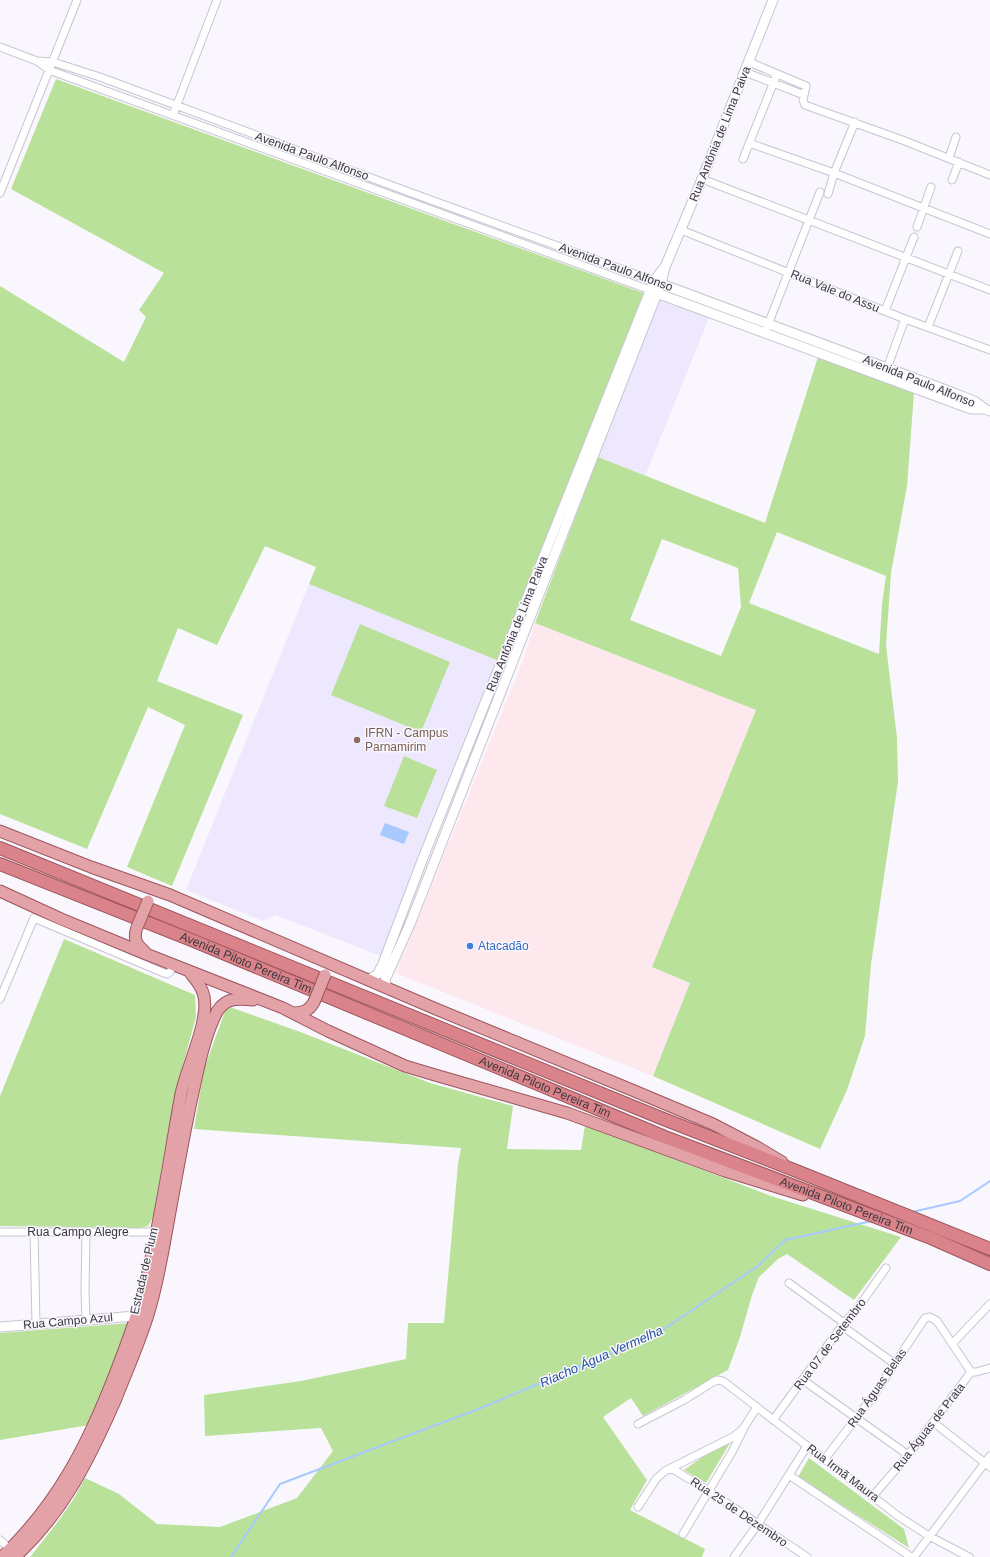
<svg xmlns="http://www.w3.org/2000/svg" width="990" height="1557" viewBox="0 0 990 1557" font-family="Helvetica,sans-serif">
	<rect width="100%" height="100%" fill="#f9f7fd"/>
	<!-- commercial -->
	<path fill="#fde8ee" d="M535,623l221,87 -104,257 38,16 -37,93 -257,-103 126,-310z"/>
	<!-- built -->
	<path fill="#eee8fe" d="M660,299l49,19 -64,158 -47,-19z
		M309,584l190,77 -118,295 -106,-41 -12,6 -77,-31z"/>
	<!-- green -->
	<path fill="#b9e19a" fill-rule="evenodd" d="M56,79l590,215 -147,367 -190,-77 7,-17 -51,-21 -48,99 -39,-17 -21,53 86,34 -71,171 -45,-19 58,-142 -37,-18 -61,142 -87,-35v-528l124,76 22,-45 -7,-7 25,-37 -153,-84z
		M818,357l96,36 -7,93 -16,87 -5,72 11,93 1,44 -27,182 -6,72 -18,54 -27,59 -167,-73 37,-93 -38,-16 104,-257 -221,-87 63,-166 167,66zM777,532l109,44 -4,28 -3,50 -130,-51zM662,539l76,29 3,39 -20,49 -91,-36z
		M360,624l90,38 -29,70 -90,-37z
		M404,756l33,14 -20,48 -33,-12z
		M64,939l131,56 1,22 -15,55 -13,59 -15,86 -5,9 -8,2 -140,-2v-130z
		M227,1006l76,27 127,50 83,23 -6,43 74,1 4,-25 186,71 130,41 -47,63 -67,-46 -9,5 -19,18 -7,18 -12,42 -12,33 -85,46 -12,-18 -28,19 44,63 -17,30 75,39 -3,8h-672c20,-25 41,-50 55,-79l34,16 38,30 63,3 77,-29 36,-47 -12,-23 -116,8 -1,-41 97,-14 105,-22 2,-36h36l14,-159 3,-16 -267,-19 10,-60z
		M130,1323l-41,102 -89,15v-107z
		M730,1443l-24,40 -22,-13 23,-16z
		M809,1458l95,71 5,19 -111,-71z"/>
	<!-- water -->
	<path fill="#a7c9fe" d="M385,823l24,9 -5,12 -24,-9z"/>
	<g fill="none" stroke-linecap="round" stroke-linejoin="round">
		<!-- stream -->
		<path stroke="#a7c9fe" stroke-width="2" d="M912,1212l48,-11 30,-20
			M231,1557l49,-73 201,-76 177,-75 100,-67 27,-26 87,-19"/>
		<!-- minor casing -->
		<g stroke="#c8c4d2" stroke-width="9">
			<path id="minor" d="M0,47l37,14 16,1 47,15 309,115 245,89
				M37,61l12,9 601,220
				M749,62l57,24 -3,14 2,5 100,36 85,34
				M745,72l59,23
				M173,115l44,-115
				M749,143l85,30 156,61
				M949,158l7,-21
				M743,159l34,-85
				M702,179l288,111
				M952,180l7,-18
				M0,193l77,-193
				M828,194l6,-21 21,-51
				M917,227l14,-40
				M681,230l224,89 85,31
				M885,311l29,-74
				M767,327l53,-135
				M928,327l30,-76
				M886,371l19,-52
				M0,999l34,-81 130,55 3,1 3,-2 3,-7
				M34,1231l2,93
				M0,1232h156
				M86,1232l-1,59 1,29
				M789,1283l55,40
				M842,1326l53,38
				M952,1344l38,-40
				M971,1372h5l14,-4
				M803,1380l105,75
				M773,1420l71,-97 13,-14 29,-41
				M933,1422l57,45
				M638,1424l46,-24 29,-18 4,-2 6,1 175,135 31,20 40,21
				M824,1460l50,-65 51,-77 5,-1 7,4 34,51
				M671,1468l38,23 98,66
				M789,1475l122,82
				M873,1496l35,-41 63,-83
				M638,1507l18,-28 9,-8 68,-34 10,-8 14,-22
				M683,1534l49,-82 11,-22
				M0,1540l10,9
				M734,1557l24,-33 49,-78
				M914,1557l76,-101"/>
		</g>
		<!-- tertiary casing -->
		<g stroke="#c8c4d2" stroke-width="11">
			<path id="tertiary" d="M656,282l290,108 28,11 11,8 5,2
				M651,291l320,118h14
				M367,980l10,-5 5,-9 41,-108 231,-577 9,-12
				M387,988l-2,-8 25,-56 251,-641 4,-16 37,-88 71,-179
				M0,1327l136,-11"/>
		</g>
		<!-- primary casing -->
		<g stroke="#9c555d" stroke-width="13">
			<path id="primary" d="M0,831l91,36 79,28 266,114 196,81 81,34 44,23 25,15
				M0,891l61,28 85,35 137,54 45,23 77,35 30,9 132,38 158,58 78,24
				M137,927c-4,12 -1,17 8,25
				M295,1013c9,-1 14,-2 19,-11
				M2,1557c56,-54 85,-111 113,-183 11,-28 22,-56 29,-85 16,-64 25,-130 37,-195 5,-26 31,-78 22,-101 -2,-8 -9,-15 -14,-22
				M15,1557c48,-44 74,-97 100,-156 11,-28 23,-55 32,-83 9,-27 14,-56 19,-84 9,-49 17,-97 28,-146 5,-23 10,-48 20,-70 8,-20 20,-20 39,-18"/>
		</g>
		<!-- trunk casing -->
		<g stroke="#9c555d" stroke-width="14">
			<g id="trunk">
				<path d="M0,848l661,270 138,54 191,77"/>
				<path id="s1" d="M0,864l194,77 471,196 266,101 59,26"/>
			</g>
		</g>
		<!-- minor -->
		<use href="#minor" stroke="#fff" stroke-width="7"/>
		<!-- tertiary -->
		<use href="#tertiary" stroke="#fff" stroke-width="9"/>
		<!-- primary -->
		<use href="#primary" stroke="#e3a2a7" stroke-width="11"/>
		<!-- trunk -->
		<use href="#trunk" stroke="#da838a" stroke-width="12"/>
		<!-- primary-bridge casing -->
		<g stroke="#9c555d" stroke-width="13" stroke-linecap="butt">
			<path id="primary-bridge" d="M137,927l11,-26
				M314,1002l11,-27"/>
		</g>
		<!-- primary-bridge -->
		<use href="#primary-bridge" stroke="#e3a2a7" stroke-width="11"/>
	</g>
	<!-- markers -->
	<circle fill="#8d6e63" stroke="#f9f7fd" stroke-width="1.5" cx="357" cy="740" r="4"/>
	<circle fill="#3f7fe0" stroke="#f9f7fd" stroke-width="1.5" cx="470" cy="946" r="4"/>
	<g text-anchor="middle" stroke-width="3" stroke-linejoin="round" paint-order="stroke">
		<!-- street labels -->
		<g font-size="12" fill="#3a383e" stroke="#f9f7fd">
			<text transform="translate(720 134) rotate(-68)" y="4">Rua Antônia de Lima Paiva</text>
			<text transform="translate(312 156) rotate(20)" y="4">Avenida Paulo Alfonso</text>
			<text transform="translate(616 267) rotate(20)" y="4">Avenida Paulo Alfonso</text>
			<text transform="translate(835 291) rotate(22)" y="4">Rua Vale do Assu</text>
			<text transform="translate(919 381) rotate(22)" y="4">Avenida Paulo Alfonso</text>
			<text transform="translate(517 624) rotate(-68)" y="4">Rua Antônia de Lima Paiva</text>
			<text dy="4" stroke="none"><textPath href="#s1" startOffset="265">Avenida Piloto Pereira Tim</textPath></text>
			<text dy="4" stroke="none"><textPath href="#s1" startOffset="589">Avenida Piloto Pereira Tim</textPath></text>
			<text dy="4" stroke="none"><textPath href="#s1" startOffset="913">Avenida Piloto Pereira Tim</textPath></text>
			<text x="78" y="1236">Rua Campo Alegre</text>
			<text transform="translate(144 1271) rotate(-77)" y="4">Estrada de Pium</text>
			<text transform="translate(68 1321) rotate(-5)" y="4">Rua Campo Azul</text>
			<text transform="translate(830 1344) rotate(-53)" y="4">Rua 07 de Setembro</text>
			<text transform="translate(877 1388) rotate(-55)" y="4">Rua Águas Belas</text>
			<text transform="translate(929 1427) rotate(-52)" y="4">Rua Águas de Prata</text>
			<text transform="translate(843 1473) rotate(37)" y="4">Rua Irmã Maura</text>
			<text transform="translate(739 1512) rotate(34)" y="4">Rua 25 de Dezembro</text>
		</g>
		<!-- education labels -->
		<g font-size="12" fill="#785e54" stroke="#f9f7fd" text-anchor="start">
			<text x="365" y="737">IFRN - Campus<tspan x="365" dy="14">Parnamirim</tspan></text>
		</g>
		<!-- shop labels -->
		<g font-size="12" fill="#366cbe" stroke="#f9f7fd" text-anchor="start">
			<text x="478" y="950">Atacadão</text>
		</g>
		<!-- water labels -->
		<g font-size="13" font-style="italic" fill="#22519d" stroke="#f9f7fd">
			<text transform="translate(601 1356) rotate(-24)" y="5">Riacho Água Vermelha</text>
		</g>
	</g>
</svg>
